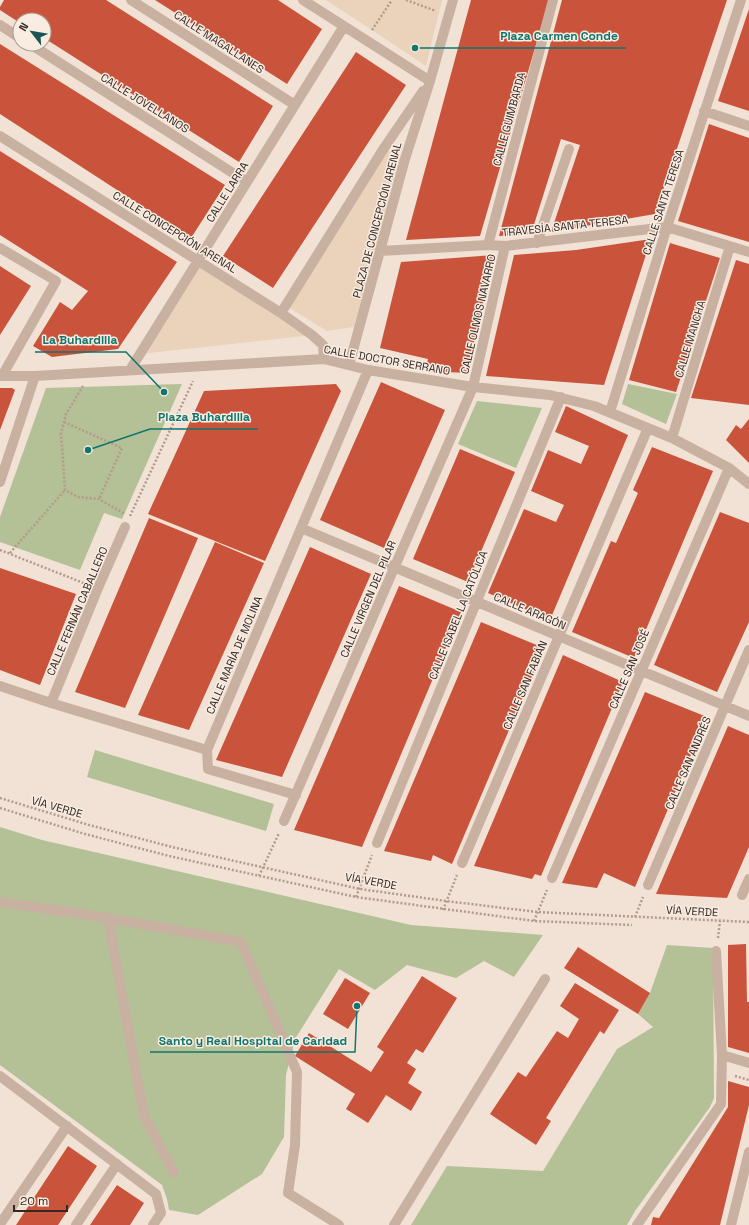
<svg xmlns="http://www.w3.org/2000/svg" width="749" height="1225" viewBox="0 0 749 1225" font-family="'Space Grotesk',sans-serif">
	<rect width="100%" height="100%" fill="#f1e2d5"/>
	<!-- green -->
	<path fill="#b4c095" d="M182,384l-60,135 -18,-6 -24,57 -80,-28v-25l46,-129z
		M628,384l49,10 -11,30 -44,-20z
		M477,401l65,7 -26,60 -58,-24z
		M95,750l179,54 -8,27 -179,-54z
		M0,827l42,13 369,85 132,10 -29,42 -30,-16 -28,17 -49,-13 -32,25 -36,-21 -44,70 -9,36 -2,62 -22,37 -64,41 -29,-5 -2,-11 -5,-14 -162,-120z
		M667,945l46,3 1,150 -4,9 -75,104 -8,14h-216l36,-59 96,5 74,-122 36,-22 -15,-13 12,-21z"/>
	<!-- plaza -->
	<path fill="#ead2bb" d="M326,0h116l-16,66 -54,-36z
		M384,148l21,11 -45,167 -33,5 -41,-25z
		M198,260l114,75 -172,19z"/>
	<!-- building -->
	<path fill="#c9543b" d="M4,0h102l167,106 -34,56 -195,-124v-18h-24v3l-20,-13v-3z
		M155,0h123l44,29 -35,55z
		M471,0h78l-69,236 -74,4z
		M562,0h165l-72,214 -104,18 29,-87 -19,-6 -30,95 -32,2z
		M749,9v102l-31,-10z
		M0,44l225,141 -34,53 -191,-124z
		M356,52l50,33 -133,203 -50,-32z
		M709,124l40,14v104l-71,-21z
		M0,151l177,111 -59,87 -66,8 -19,-11 27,-44 12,8 16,-19 -88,-56z
		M651,239l-47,146 -118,-9 28,-121 62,-5z
		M670,243l50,15 -44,134 -47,-12z
		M494,255l-27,118 -42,-2 3,-12 -48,-11 21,-86z
		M736,260l13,4v141l-58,-7z
		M0,266l31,20 -31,49z
		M381,382l64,28 -61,138 -64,-28z
		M336,384l5,7 -76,170 -117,-47 56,-123z
		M0,388h12l3,2 -15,40z
		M566,406l62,29 -78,185 -62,-27 36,-84 32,13 8,-17 -33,-14 17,-41 33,14 8,-18 -34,-14z
		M749,419v44l-23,-23 10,-15 5,4z
		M652,447l61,24 -79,187 -62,-26 39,-91 5,2 22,-50 -5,-3z
		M460,449l55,23 -47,110 -55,-23z
		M720,512l29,11v99l-32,70 -63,-27z
		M149,518l49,20 -73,170 -50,-16z
		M215,542l49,21 -75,167 -51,-15z
		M310,547l61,27 -89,203 -66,-17z
		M0,568l76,26 -36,91 -40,-15z
		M399,586l62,26 -99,235 -68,-17z
		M481,622l63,26 -92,216 -19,-9 -2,6 -47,-10z
		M563,655l60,27 -82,194 -6,-2 -3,5 -58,-13z
		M645,692l62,25 -72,170 -31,-14 -7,15 -35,-5z
		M728,726l21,9v112l-22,51 -71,-4z
		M746,944l1,58h2v51l-21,-6v-102z
		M578,947l72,46 -12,21 -74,-46z
		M422,976l35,22 -34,55 -7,-4 -9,14 9,6 -8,14 14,9 -11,19 -25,-16 -18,28 -22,-14 9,-15 -60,-38 14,-23 62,39 13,-20 -7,-5z
		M345,978l25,15 -22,36 -25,-15z
		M575,983l44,27 -15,24 -4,-3 -54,87 5,3 -15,24 -46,-31 28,-42 8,5 31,-46 11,7 11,-19 -19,-13z
		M728,1081l21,6v18l-29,120h-69l2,-8 6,1 69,-111z
		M68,1146l29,20 -39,59h-42z
		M117,1185l27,18 -14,22h-40z"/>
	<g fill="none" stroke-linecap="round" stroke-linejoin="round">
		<!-- path -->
		<path stroke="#b49a8c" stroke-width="2.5" stroke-dasharray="2 2" stroke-linecap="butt" d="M406,0l30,11
			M372,30l20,-30
			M83,386l-17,28 -5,19 4,57 13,7 21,2 26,15
			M64,422l58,26 -23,51
			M130,516l63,-135
			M0,550l86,34
			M10,553l55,-63
			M0,798l89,27 83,22 188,42 86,12 91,11 212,10
			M0,808l85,26 84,22 187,41 178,24 98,4
			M259,876l20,-43
			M356,897l16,-42
			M443,910l14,-35
			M635,917l8,-20
			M534,921l13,-31
			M718,938l2,-17
			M735,1076l14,4"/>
		<!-- minor -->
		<path stroke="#c9b1a1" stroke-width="10" d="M131,0l164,105
			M303,0l127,81
			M0,25l20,13
			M30,44l217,138
			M704,111l45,15
			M0,136l281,177 31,22 11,10 1,14
			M537,243l32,-94
			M488,245l65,-245
			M0,248l56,33 -54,95
			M380,251l108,-6 17,1 162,-19 82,25
			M281,313l103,-165 39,-57
			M349,365l56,-206 25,-78 23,-81
			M130,370l214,-344
			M0,376h35l289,-17 44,11 105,17 77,8 44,11 78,32 57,30 20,16
			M610,412l57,-185 74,-227
			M672,438l58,-192
			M0,482l35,-106
			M301,528l448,188
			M0,686l51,17 156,47 161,-380
			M51,703l47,-115 27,-61
			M207,750l1,19 88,26
			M284,821l189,-434 32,-141
			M377,843l184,-446
			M462,863l186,-435
			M552,878l177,-410
			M648,885l101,-235
			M742,895l7,-16
			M0,902l108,16 133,24 56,130 -2,73 -7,48 51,32
			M108,918l36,198 30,57
			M722,1055l27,8
			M0,1076l156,118 5,19 -8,12
			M0,1224l67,-98
			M76,1225l41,-61
			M394,1225l151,-246
			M637,1225l84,-121 1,-49 -6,-104
			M731,1225l18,-73"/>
	</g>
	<g text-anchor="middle" stroke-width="3" stroke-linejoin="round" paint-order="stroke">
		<!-- street labels -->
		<g font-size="11" fill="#332824" stroke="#f9ece1">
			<text transform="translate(219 42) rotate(33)" y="4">CALLE MAGALLANES</text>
			<text transform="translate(145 103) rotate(32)" y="4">CALLE JOVELLANOS</text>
			<text transform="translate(509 119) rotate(-75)" y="4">CALLE GUIMBARDA</text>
			<text transform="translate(227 192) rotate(-58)" y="4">CALLE LARRA</text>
			<text transform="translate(663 202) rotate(-72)" y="4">CALLE SANTA TERESA</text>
			<text transform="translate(377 220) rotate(-75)" y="4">PLAZA DE CONCEPCIÓN ARENAL</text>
			<text transform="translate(565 226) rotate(-6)" y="4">TRAVESÍA SANTA TERESA</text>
			<text transform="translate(175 232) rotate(32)" y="4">CALLE CONCEPCIÓN ARENAL</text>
			<text transform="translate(478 314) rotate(-77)" y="4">CALLE OLMOS NAVARRO</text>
			<text transform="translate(690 339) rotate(-73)" y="4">CALLE MANCHA</text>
			<text transform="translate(387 360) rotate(10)" y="4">CALLE DOCTOR SERRANO</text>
			<text transform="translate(368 599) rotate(-67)" y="4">CALLE VIRGEN DEL PILAR</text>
			<text transform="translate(77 611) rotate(-67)" y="4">CALLE FERNÁN CABALLERO</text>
			<text transform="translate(530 611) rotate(23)" y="4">CALLE ARAGÓN</text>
			<text transform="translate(458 615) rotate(-68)" y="4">CALLE ISABEL LA CATÓLICA</text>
			<text transform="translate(234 655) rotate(-67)" y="4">CALLE MARÍA DE MOLINA</text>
			<text transform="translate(629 669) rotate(-67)" y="4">CALLE SAN JOSÉ</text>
			<text transform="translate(525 685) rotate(-67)" y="4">CALLE SAN FABIÁN</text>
			<text transform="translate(688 763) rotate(-67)" y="4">CALLE SAN ANDRÉS</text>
			<text transform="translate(57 807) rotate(16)" y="4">VÍA VERDE</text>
			<text transform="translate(371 881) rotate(10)" y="4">VÍA VERDE</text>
			<text transform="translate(692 911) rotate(3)" y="4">VÍA VERDE</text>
		</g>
	</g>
	<!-- callouts -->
	<path fill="none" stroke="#0f766e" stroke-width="1.5" d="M415 48L492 48H626M164 392L126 352H35M88 450L150 429H258M357 1006L355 1052H150"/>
	<g fill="#0f766e" stroke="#f9ece1" stroke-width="1.5">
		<circle cx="415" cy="48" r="4"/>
		<circle cx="164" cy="392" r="4"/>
		<circle cx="88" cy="450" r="4"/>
		<circle cx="357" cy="1006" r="4"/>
	</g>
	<g font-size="12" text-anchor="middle" font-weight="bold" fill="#0f766e" stroke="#f9ece1" stroke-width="3" stroke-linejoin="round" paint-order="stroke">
		<text x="559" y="40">Plaza Carmen Conde</text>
		<text x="80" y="344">La Buhardilla</text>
		<text x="204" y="421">Plaza Buhardilla</text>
		<text x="253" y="1045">Santo y Real Hospital de Caridad</text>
	</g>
	<!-- north arrow -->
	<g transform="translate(32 32) rotate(301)"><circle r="19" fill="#f9ece1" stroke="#aa9e95"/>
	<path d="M0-3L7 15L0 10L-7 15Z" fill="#195555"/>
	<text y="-6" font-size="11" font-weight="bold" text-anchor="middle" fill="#332824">N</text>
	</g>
	<!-- scale -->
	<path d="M14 1205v6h53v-6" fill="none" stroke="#332824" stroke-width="2"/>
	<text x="20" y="1205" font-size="12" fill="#332824" stroke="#f9ece1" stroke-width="3" paint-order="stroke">20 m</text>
</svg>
